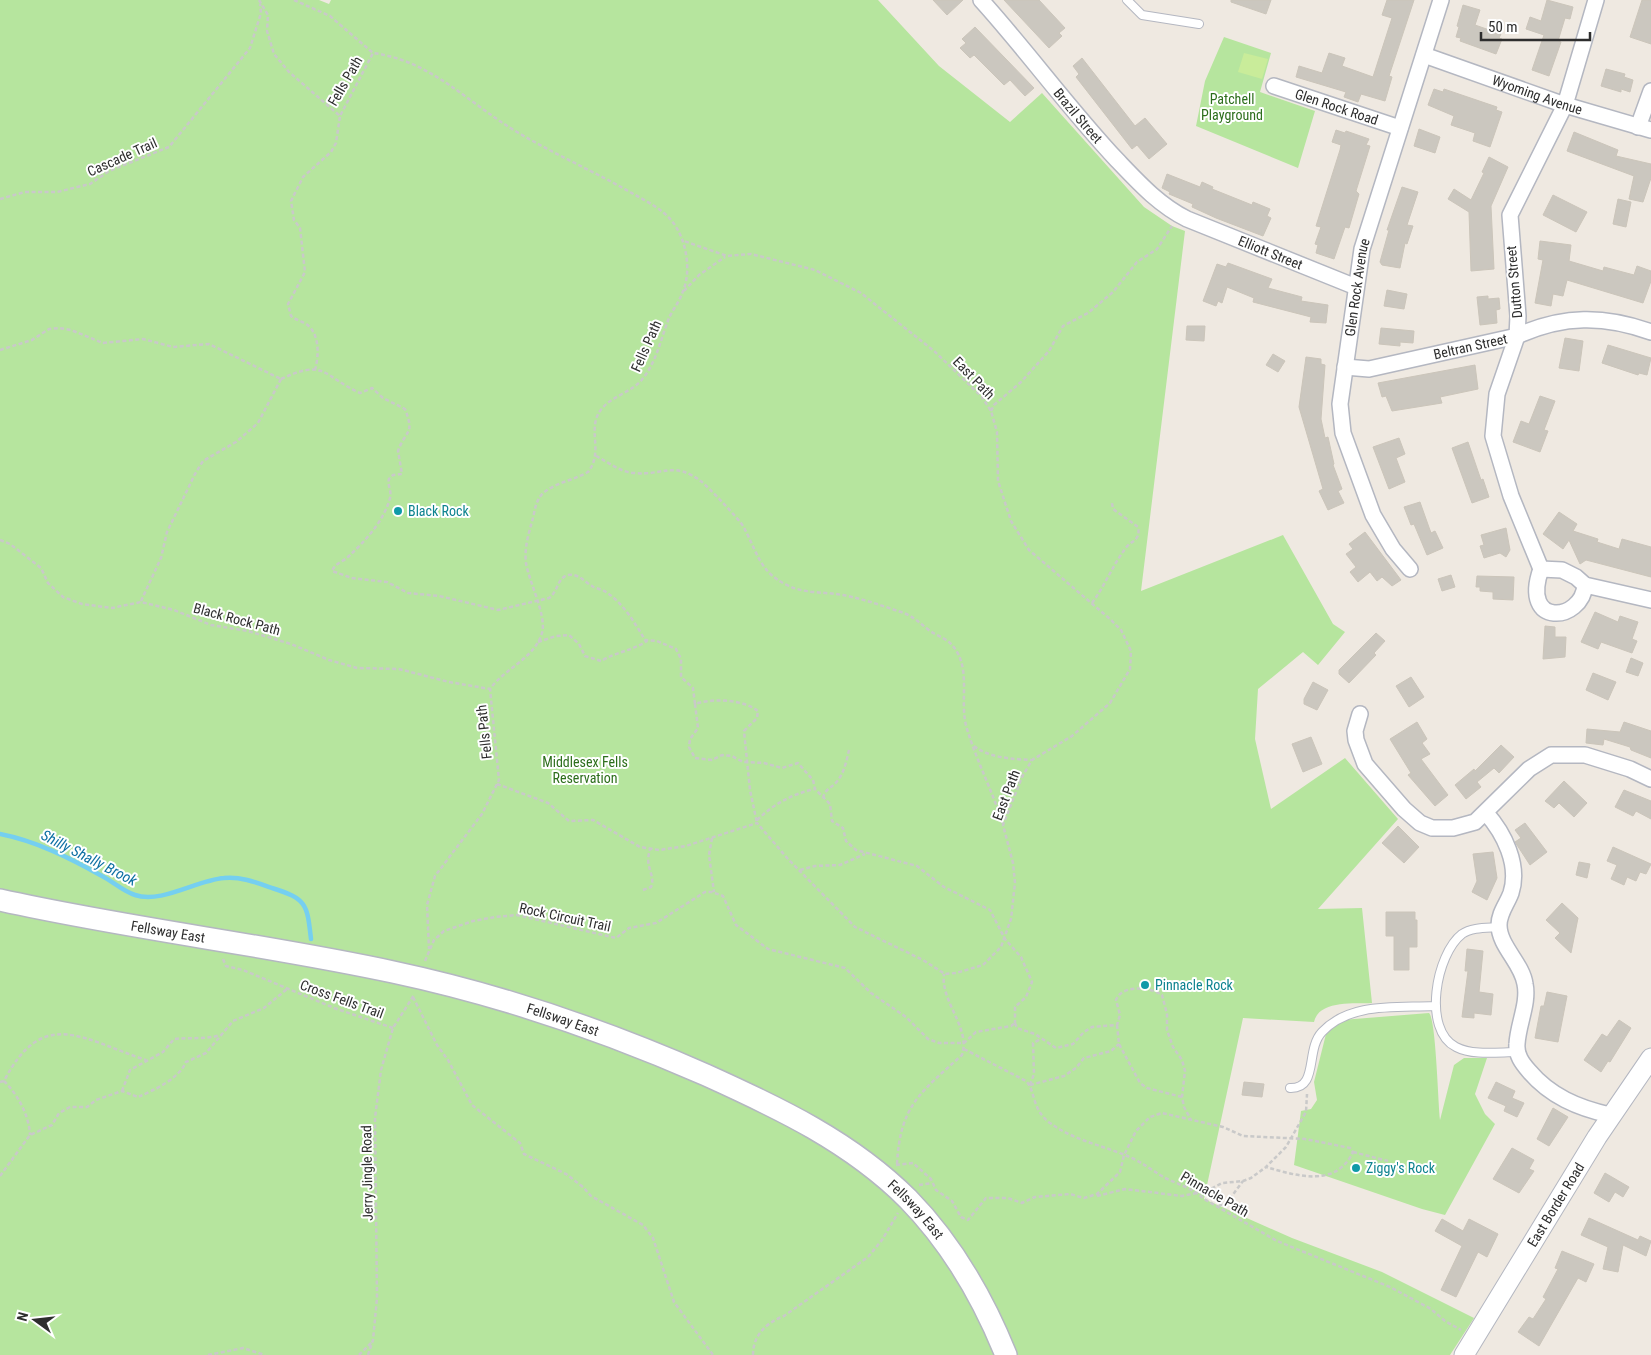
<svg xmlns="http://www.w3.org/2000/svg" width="1651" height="1355" viewBox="0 0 1651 1355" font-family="'Roboto Condensed',sans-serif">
	<rect width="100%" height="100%" fill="#efe9e1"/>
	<!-- green -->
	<path fill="#b6e59e" d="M0,0h319l10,4 2,-4h547l61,66 71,56 32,-29 102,114 28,19 13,5 -44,360 142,-56 50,89 12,8 -27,33 -15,-13 -45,37 -3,50 16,70 74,-51 53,61 -80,90 44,-1 10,95c-19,1 -53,-3 -58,19l-71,-4 -39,181 88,39 90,34 92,46 -24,37h-1450z
		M1224,37l47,16 -11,39 55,19 -17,57 -102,-42 9,-45z
		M1429,1013c7,6 9,90 11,107l14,-55 10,-7h23l-12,36 10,20 10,10 -50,91 -23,-6 -128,-44 7,-54 10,-2 6,-9 -3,-18 13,-52 15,-10z"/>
	<!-- pitch -->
	<path fill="#c9ec9a" d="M1244,53l24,6 -6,20 -24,-7z"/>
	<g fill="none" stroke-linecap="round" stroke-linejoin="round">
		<!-- stream -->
		<path stroke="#75cff0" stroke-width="4.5" d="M0,834c36,7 70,24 102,42 10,5 22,16 33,19 26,9 62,-15 89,-17 16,-2 34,5 48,10 35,11 35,16 39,51"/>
	</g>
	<!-- building -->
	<path fill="#cbc7bf" stroke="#cbc5ba" d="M933,0h30l-16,15z
		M1004,0h35l26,28 -6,5 3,3 -13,12z
		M1231,0h40l-5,14 -35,-12z
		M1387,0h27l-25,76 3,1 -7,24 -24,-7 -3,8 -14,-5 2,-5 -50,-15 3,-11 23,7 7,-20 16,5 -3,8 31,11 19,-59 -10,-3z
		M1547,0l26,7 -3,12 -5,-1 -7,23 3,1 -12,34 -17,-6 12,-35 -18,-6 4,-12 11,4z
		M1642,0h9v44l-21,-7z
		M1463,5l17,5 -5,15 26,9 -2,4 3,1 -6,15 -36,-13 1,-3 -5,-1 3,-10 -2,-1z
		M975,27l59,61 -9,8 -15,-16 -6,5 -30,-30 -4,3 -10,-10 6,-5 -4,-4z
		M1082,58l53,68 10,-8 22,26 -18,15 -12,-14 -5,4 -56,-72 3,-3 -6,-8z
		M1606,69l19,5 -1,3 9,3 -3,12 -9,-3v3l-20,-6z
		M1434,89l9,3 1,-3 53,18 -1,3 6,2 -12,35 -17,-6 2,-8 -24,-8 3,-9 -26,-11z
		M1419,129l21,8 -5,16 -21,-7z
		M1336,130l9,3 1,-2 23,8 -3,6 4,1 -14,45 3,3 -10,34 -4,-1 -11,32 -18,-6 2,-8 -3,-1 6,-17 -5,-1 24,-76 1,-5 -9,-3z
		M1574,132l44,18 -2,6 35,8v14l-8,24 -14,-3 5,-23 -67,-25z
		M1489,157l19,10 -17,39 3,63 -23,2 -2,-59 -21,-13 6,-10 17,11 13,-27 -2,-1z
		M1167,174l33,13 2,-5 11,5 -1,2 40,16 1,-3 17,7 -3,7 4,2 -8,18 -47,-18 -24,-11 1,-3 -24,-10 1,-2 -8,-4z
		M1402,187l16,5 -11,33 6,1 -6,18 -2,-1 -5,25 -18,-3 -2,-3 9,-32h-2z
		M1553,195l34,17 -11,20 -33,-17z
		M1618,199l13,3 -5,25 -13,-3z
		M1540,241l31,4 -2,16 34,10 1,-4 30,8 3,-9 14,5v10l-8,22 -76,-23 -4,16 -10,-2 -2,12 -16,-3 8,-43 -5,-1z
		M1228,263l44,16 -4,9 34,9 -1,4 27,4 -2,18 -16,-1 1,-5 -58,-15 1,-4 -27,-11 -5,16 -4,-2 -2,5 -13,-5 14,-37 9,3z
		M1387,290l20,4 -3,15 -20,-3z
		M1488,296v3l11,-1 1,11 -4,1 1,13 -17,2 -3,-28z
		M1187,326h18l-1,15 -18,-1z
		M1381,328l33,3 -1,12 -13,-1v4l-21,-2z
		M1565,338l18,3 -4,30 -20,-3z
		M1608,345l43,13 -4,17 -8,-2 -1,2 -36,-12z
		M1273,354l12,7 -7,11 -12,-7z
		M1306,357l15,2v5l4,1 -4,54 4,19 3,-1 6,27 -1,1 9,24 -4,2 6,12 -16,7 -9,-19 4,-2 -24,-82z
		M1475,365l3,24 -38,8 2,6 -50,8 -6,-15 -4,1 -4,-14z
		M1540,396l15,5 -11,29 4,1 -8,21 -27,-10 8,-21 8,3z
		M1399,438l6,16 -9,4 9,24 -16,7 -16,-42z
		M1468,442l13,38 2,-1 6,18 -17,6 -20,-55z
		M1420,502l11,31 4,-2 8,17 -16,7 -13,-31 -3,1 -7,-18z
		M1559,512l18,12 -4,7 25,8 -1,3 22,7 3,-10 29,8v30l-65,-17 -6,4 -11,-24 -6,9 -20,-15z
		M1506,528l4,22 -4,7 -6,-4 -16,5 -4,-12 4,-1 -3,-10z
		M1365,532l36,48 -9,6 -10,-9 -5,4 -7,-9 -12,10 -8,-10 6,-5 -10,-13 7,-5 -4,-5z
		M1451,575l4,12 -13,4 -4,-12z
		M1477,576l37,1 -1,23 -20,-1v-7l-13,-1v-4h-4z
		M1595,612l23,10 2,-6 18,6 -6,17 5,2 -5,12 -31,-11 -3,7 -17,-7z
		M1545,626l10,1v10h11l-1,20 -22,2z
		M1376,633l9,8 -11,12 2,2 -27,28 -10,-9v-4z
		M1631,658l12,5 -5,13 -12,-4z
		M1593,673l23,9 -8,18 -22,-10z
		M1411,677l13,20 -15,10 -13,-21z
		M1313,682l15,8 -11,20 -13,-6v-5z
		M1417,722l10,17 -5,4 8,11 -9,5 27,36 -13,11 -27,-31 3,-2 -21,-34z
		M1624,722l27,9v27l-20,-8 -1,-3 -26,-8 -1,6 -17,-2 1,-14 33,3z
		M1311,737l11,27 -19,8 -11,-28z
		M1501,745l13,12 -15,16 -5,-5 -17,14 4,5 -15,12 -11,-14 19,-16 1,2z
		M1564,781l23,22 -13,14 -15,-14 -5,5 -9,-7z
		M1624,790l27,11v18l-15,-8 -3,5 -18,-9z
		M1525,823l22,29 -17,13 -15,-23 6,-4 -6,-8z
		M1398,826l21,21 -15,16 -22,-20z
		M1613,847l38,17 -5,10 -6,-2 -4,9 -9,-4 -3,8 -13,-6 6,-14 -10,-4z
		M1493,852l4,26 -10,22 -15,-8 5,-11 -4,-27z
		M1579,862l11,2 -3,14 -11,-3z
		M1562,903l16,15 -7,35 -16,-15 5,-5 -14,-13z
		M1386,912h29v8h2v27h-8v23h-15v-34h-8z
		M1467,949l16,2 -4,41 14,2 -2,21 -17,-2v5l-12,-1 6,-46h-3z
		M1547,992l20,4 -9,46 -23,-4 6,-32h3z
		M1619,1020l12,8 -21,34 -2,-1 -7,11 -17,-12 18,-26 5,3z
		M1244,1082l20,2 -2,13 -20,-2z
		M1496,1082l19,9 -3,7 12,5 -7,14 -13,-6 2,-5 -18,-8z
		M1553,1108l15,9 -19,29 -12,-7z
		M1512,1148l22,12 -5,9 5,2 -15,22 -26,-14z
		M1605,1173l24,14 -6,10 -8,-5 -6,10 -15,-9z
		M1589,1218l49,22 2,-4 11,5 -5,15 -23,-11 -5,27 -15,-3 5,-22 -27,-12z
		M1442,1219l21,12 6,-12 29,15 -11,23 -9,-5 -22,45 -15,-7 21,-44 -27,-15z
		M1562,1251l32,13 -8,18 -8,-4 -39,68 -21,-14 11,-15 4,2 13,-20 -3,-2 15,-28 -3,-1z"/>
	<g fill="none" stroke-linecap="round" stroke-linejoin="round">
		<!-- service casing -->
		<g stroke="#b4b7c1" stroke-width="10">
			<path id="service" d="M1127,0l15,15 57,9
				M1499,927c-12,1 -27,0 -37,7 -26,20 -40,96 -6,113 17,9 43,5 61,5
				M1290,1088c29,1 15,-38 32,-56 28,-30 75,-24 112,-26"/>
		</g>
		<!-- minor casing -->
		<g stroke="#b4b7c1" stroke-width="18">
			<g id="minor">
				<path id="s1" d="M981,0c47,52 88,109 136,160 22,23 42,45 70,59l169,68"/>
				<path id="s2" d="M1424,55l141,50 86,25"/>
				<path id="s3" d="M1274,86l126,42"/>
				<path d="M1638,127l13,-36"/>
				<path id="s4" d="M1345,367l24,2 148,-33c46,-21 87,-21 134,-4"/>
				<path id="s5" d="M1410,569l-17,-20 -20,-34 -30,-82 -3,-29 22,-155 79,-249"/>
				<path d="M1541,569l-30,-73 -18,-60 4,-42 20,-58 1,-20 -8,-101 55,-110 31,-105"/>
				<path d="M1541,569l21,1 14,7 9,8 66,15"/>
				<path d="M1541,569c-21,59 41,53 44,16"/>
				<path d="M1360,714l-5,17 1,9 9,24 39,45 16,14 12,5h21l22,-6 54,-53 22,-14h34l45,14 21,10"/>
				<path d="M1486,813c18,20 34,52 25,80 -4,11 -12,20 -12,32 0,21 23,38 26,59 4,19 -7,40 -8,60 -1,11 5,19 12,27 21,25 49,37 81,44"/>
			</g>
		</g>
		<!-- tertiary casing -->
		<g stroke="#b4b7c1" stroke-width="21">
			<g id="tertiary">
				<path id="s6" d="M1464,1355l133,-218 54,-79"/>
			</g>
		</g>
		<!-- secondary casing -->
		<g stroke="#b4b7c1" stroke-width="24">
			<g id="secondary">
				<path id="s7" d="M0,900c130,29 263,44 393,72 108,23 213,59 313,103 73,33 145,67 202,124 43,44 75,99 98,156"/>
			</g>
		</g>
		<!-- path -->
		<path stroke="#c9c9c9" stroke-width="2.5" stroke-dasharray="4 2.5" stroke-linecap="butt" d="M259,0l9,15 -1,16 7,23 15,18 51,44 33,-63c59,8 95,50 144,79 37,22 76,39 113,60 14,8 31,16 41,28 15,17 21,50 12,71 -3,10 -10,18 -14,27 -8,20 -12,42 -25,59 -11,16 -33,18 -44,34 -13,19 4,41 -12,61 -14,8 -33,11 -45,21 -7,7 -8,16 -10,25 -4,14 -9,30 -7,45 3,19 21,53 16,70 -7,25 -38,36 -52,56l9,91 -17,34 -47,62 -8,29 2,44
			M294,0l36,16 43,37
			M0,199l25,-7h32l33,-8 19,-13 60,-24 81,-99 11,-35 -1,-9
			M684,291l15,-16 26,-18
			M0,350l32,-10 17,-11 10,-1 12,2 32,13 40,-4 30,8 36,-3 72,35
			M315,370c4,-14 5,-37 -9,-46 -5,-3 -10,-4 -15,-8l-3,-12 17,-32 -5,-44 -6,-8 -3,-19 12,-24 28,-25 5,-9 4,-27
			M281,379c45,-21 41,-3 79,14l12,-5 11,10 22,11c10,26 1,20 -7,42l4,23 -9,1 -4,4c-2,6 3,12 1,19 -6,23 -25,43 -41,58 -6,6 -14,7 -17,15l20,7 35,4 21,11 31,3 59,14 51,-12c9,-6 8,-20 19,-23 10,-2 17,7 24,11 4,3 10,3 14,6 17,11 29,31 39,48l12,1 19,8 5,10v18l12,11 2,16c18,-6 47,-5 63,7l-1,7 -13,13 6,59 7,33
			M991,411l3,-6 27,-23 28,-31 14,-25 25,-13 25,-21 24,-30 20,-13 15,-23
			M596,456c12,6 24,16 38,17 30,3 39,-13 68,9 7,6 37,37 41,44 14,25 16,46 44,59 15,8 33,7 49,9 22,3 44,11 65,18 12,4 19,11 29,19 6,4 14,7 19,11 25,23 9,59 18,87 10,33 26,63 36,96
			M0,540l10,4 31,24 7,15 15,14 19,7 30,4 29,-6 33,8 37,15 37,6 43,13 38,16 28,8 42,1 50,13 41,7
			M141,601l20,-43 6,-26 28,-58 8,-13 33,-19 22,-19 23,-44
			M1092,603c12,-16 21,-38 33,-54 6,-9 16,-8 13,-22l-25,-18 -1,-6
			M538,642l18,-6 13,-1 10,9 6,12 16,5c15,-9 30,-10 46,-20
			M695,704l3,24 -8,11 -1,8 6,11 17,2 10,-5 10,1 11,6 21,1 18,5 16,-5 15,17 2,9 15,15 2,17 11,7 3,13 10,9 61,16 27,21 46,23 15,29 16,18 11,25 -6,15 -11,10v16
			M974,746c15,12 39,13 57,14
			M497,784l51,19 21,18 24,-1 47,27 19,3 27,-4 71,-23 31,36 67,68 68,33 22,14 11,-1 27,-8 18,-18 10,-28 4,-36 -2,-20 -10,-38 19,-48 10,-17 40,-24 38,-33 20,-34 1,-18 -10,-21 -11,-11 -81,-69 -18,-29 -13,-40 -1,-49 -6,-21 -9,-14 -48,-46 -73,-58 -46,-23 -64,-16 -24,2 -43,-15
			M823,798c3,-11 10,-10 15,-18 6,-7 9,-21 11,-30
			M757,820c18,-17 34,-25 57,-31
			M712,838l-3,17 5,37
			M800,870l15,-4 25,-1 25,-11
			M643,890l8,-3c5,-12 -7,-20 -1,-37
			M223,959l3,7 17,4 91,38 59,20
			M425,961l9,-21 10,-9 29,-10 22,-4 22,-2 99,23 13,-10 27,-5 49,-31h7l11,4 13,29 32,24 77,19 26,25 35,24 22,22 11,4h25l12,-11 35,-6 4,-3
			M413,997l24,48 11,15 24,45 48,38 4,11 42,20 17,13 8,9 52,29 10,13 21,64 39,53
			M1015,1023l2,5 18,6 21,14 17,-4 11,-12 8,-5 25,-2 3,-10 -4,-15c6,-16 35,-13 46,-5l5,19v16l6,17 9,13 3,11 -3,26 2,10 7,13
			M1117,1025l2,19 21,39 7,5 35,9
			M964,1049l62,32c10,10 5,28 24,42 26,19 57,23 84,36 10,5 18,11 26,16 15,9 32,12 44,24l73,42 113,46 41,22 14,12 16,9
			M4,1081c14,14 25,34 26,54
			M0,1082l4,-1c39,-76 80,-41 142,-21
			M1030,1085l34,-9 12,-8 8,-10 27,-7 8,-7
			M1030,1085l4,-11 -1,-31 8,-4
			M122,1091l8,-21 33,-18 11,-13c16,-2 31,1 46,-4
			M1353,1152l35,9
			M897,1164c3,-59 24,-72 65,-109 9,-27 -22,-54 -18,-81
			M896,1165l17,-2 18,16 5,11 16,11 9,16 7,3 18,-22h22l14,5 13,-6 12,-1 23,-2 14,4 13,-4 23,-22 4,-17 12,-24 14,-14 12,-4 61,14 20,9 62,3 45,9 3,4c-17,36 -56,24 -87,15
			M0,1176l30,-41 22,-10 7,-12 11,-6h17l9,-7 26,-9 16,6c16,-7 41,-18 48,-35l20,-9 27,-32 31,-13 23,-19
			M919,1185l13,-2
			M1097,1196l28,-7 57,7 25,-5 15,-8 21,-2 8,-3 15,-11 20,-20 20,-35 1,-18
			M1219,1206l9,-5 15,-20
			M208,1355l35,-7 22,7
			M359,1355l13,-13
			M368,1355l5,-15 4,-42 -2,-180 6,-48 12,-42 21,-33
			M753,1355c0,-20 13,-32 31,-39l84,-59 14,-17 16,-27"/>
		<!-- service -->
		<use href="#service" stroke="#fff" stroke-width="8"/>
		<!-- minor -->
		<use href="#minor" stroke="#fff" stroke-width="15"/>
		<!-- tertiary -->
		<use href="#tertiary" stroke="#fff" stroke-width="19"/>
		<!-- secondary -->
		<use href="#secondary" stroke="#fff" stroke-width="21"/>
	</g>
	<!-- markers -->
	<g fill="#0f9aa8" stroke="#fff" stroke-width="2">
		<circle cx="398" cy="511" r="5"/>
		<circle cx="1145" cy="985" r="5"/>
		<circle cx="1356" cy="1168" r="5"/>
	</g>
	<g text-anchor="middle" stroke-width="4" stroke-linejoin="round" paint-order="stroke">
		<!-- street labels -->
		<g font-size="14" fill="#2e2e2e" stroke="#fff">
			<text transform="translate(345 81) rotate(-60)" y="5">Fells Path</text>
			<text dy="5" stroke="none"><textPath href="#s2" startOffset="120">Wyoming Avenue</textPath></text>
			<text dy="5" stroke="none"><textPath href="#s3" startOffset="66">Glen Rock Road</textPath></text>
			<text dy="5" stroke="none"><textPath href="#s1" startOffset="151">Brazil Street</textPath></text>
			<text transform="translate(122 157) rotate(-24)" y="5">Cascade Trail</text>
			<text dy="5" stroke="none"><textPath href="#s1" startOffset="392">Elliott Street</textPath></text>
			<text transform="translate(1514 282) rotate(-95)" y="5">Dutton Street</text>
			<text dy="5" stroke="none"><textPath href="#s5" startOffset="300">Glen Rock Avenue</textPath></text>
			<text transform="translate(646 346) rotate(-66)" y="5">Fells Path</text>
			<text dy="5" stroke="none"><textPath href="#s4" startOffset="128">Beltran Street</textPath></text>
			<text transform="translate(974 378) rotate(46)" y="5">East Path</text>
			<text transform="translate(237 619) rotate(15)" y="5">Black Rock Path</text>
			<text transform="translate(484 732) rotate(-96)" y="5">Fells Path</text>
			<text transform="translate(1006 795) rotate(-69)" y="5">East Path</text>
			<text transform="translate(565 917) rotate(12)" y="5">Rock Circuit Trail</text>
			<text dy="5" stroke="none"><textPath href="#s7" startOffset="171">Fellsway East</textPath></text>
			<text transform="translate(342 999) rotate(20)" y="5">Cross Fells Trail</text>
			<text dy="5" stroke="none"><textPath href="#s7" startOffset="576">Fellsway East</textPath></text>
			<text transform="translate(367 1173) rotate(-91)" y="5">Jerry Jingle Road</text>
			<text transform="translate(1215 1194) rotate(30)" y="5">Pinnacle Path</text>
			<text dy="5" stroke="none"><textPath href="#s6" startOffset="176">East Border Road</textPath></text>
			<text dy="5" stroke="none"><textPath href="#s7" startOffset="981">Fellsway East</textPath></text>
		</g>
		<!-- park labels -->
		<g font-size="14" fill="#2c6e1b" stroke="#fff">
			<text x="1232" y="104">Patchell<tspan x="1232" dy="16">Playground</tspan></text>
			<text x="585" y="767">Middlesex Fells<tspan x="585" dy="16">Reservation</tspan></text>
		</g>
		<!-- culture labels -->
		<g font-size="14" fill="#0d838f" stroke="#fff" text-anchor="start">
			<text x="408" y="516">Black Rock</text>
			<text x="1155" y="990">Pinnacle Rock</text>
			<text x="1366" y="1173">Ziggy's Rock</text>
		</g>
		<!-- water labels -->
		<g font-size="15" font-style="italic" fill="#0d6fa3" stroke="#fff">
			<text transform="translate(89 858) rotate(27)" y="5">Shilly Shally Brook</text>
		</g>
	</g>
	<!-- north arrow -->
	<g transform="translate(35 1320) rotate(285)" stroke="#ffffff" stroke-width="4" paint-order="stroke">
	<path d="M0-4L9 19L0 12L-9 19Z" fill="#2e2e2e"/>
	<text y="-8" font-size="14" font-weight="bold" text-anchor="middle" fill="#2e2e2e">N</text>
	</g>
	<!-- scale -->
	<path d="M1481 32v8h109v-8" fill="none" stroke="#2e2e2e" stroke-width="2.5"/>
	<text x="1488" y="32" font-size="15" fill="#2e2e2e" stroke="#ffffff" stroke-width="4" paint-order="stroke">50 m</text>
</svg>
